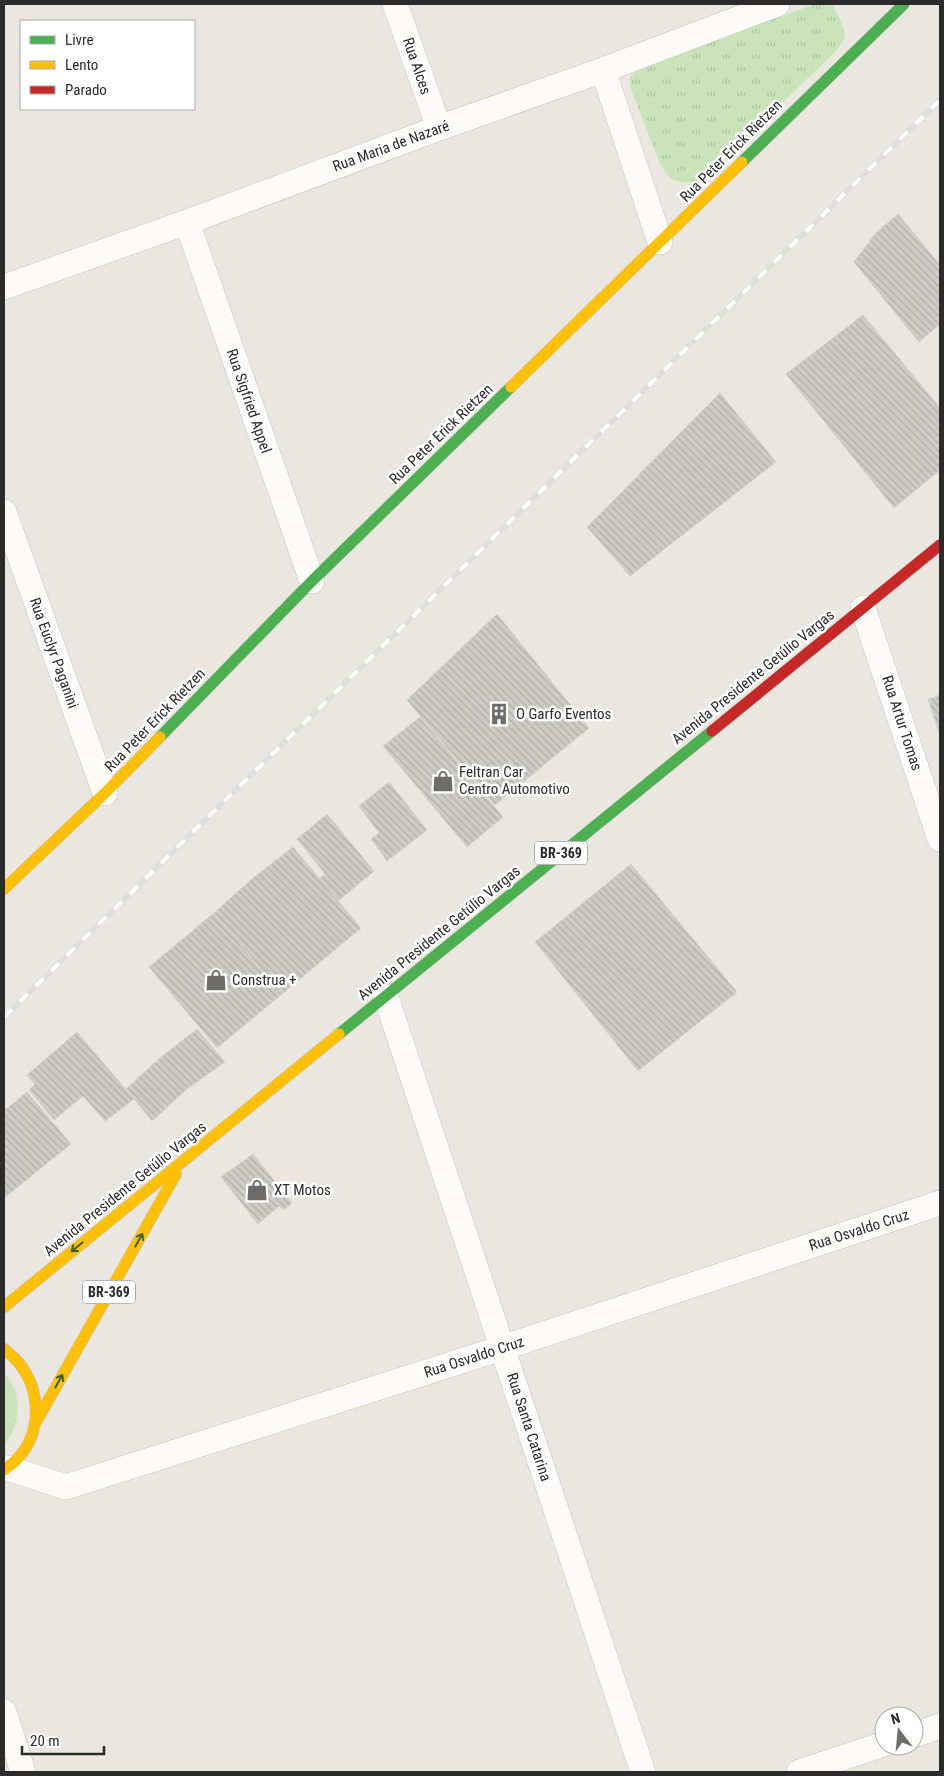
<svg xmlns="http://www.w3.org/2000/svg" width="944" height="1776" viewBox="0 0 944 1776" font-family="'Roboto Condensed',sans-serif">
	<defs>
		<pattern id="park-tufts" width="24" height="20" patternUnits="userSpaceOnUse" patternTransform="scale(1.25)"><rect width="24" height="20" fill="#c9e4b9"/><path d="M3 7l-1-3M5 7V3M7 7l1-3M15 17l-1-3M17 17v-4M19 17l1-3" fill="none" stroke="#adc49f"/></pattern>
		<pattern id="building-back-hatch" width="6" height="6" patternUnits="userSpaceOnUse" patternTransform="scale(1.25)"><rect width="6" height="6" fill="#ceccc7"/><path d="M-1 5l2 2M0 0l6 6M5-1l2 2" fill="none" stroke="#b1afab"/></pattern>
	</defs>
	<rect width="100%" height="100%" fill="#eae6e0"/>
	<!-- grass -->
	<path fill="#c9e4b9" d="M4,1373c19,20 17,52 0,72z"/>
	<!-- park -->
	<path fill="url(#park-tufts)" d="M815,4l18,2 8,15 4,17 -9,13 -136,131c-20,0 -27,3 -39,-16l-31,-79v-10l8,-8z"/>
	<!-- building -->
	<path fill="url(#building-back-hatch)" stroke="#d4d2cd" d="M898,214l42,51v59l-21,18 -65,-80 21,-28z
		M863,315l77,93v62l-46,38 -108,-134z
		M720,393l56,69 -146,114 -43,-49z
		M497,614l92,114 -94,77 -88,-105z
		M940,695v41l-12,-37z
		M420,717l83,100 -36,30 -84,-101z
		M389,782l38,48 -40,31 -16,-22 8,-6 -20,-27z
		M327,814l47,57 -36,30 -18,-23 5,-4 -28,-35z
		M293,847l68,81 -79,66 -68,-81 39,-35z
		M631,864l106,128 -99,79 -103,-129z
		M214,913l68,81 -65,54 -68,-81z
		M197,1029l28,33 -38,27 -35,32 -26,-32 35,-32z
		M77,1032l57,67 -29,22 -22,-25 -29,24 -25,-30 6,-6 -8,-9z
		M27,1092l44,52 -67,54v-87z
		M253,1154l39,49 -8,7 -5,-4 -21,18 -37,-47z"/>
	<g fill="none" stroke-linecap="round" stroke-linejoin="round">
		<!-- street casing -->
		<g stroke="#c3c2c1" stroke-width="26">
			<path id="street" d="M395,4l44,124
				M603,70l57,172
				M187,222l125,359
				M4,287l183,-65 252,-94 164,-58 174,-66
				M4,512l101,281
				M863,608l77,231
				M386,997l257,775
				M7,1468l59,19 436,-139 438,-145
				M4,1712l19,60
				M914,1735l26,-9
				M799,1772l85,-28"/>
		</g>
		<!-- fast casing -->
		<g stroke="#c3c2c1" stroke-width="12">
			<path id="fast" d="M742,162l162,-158
				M160,737l152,-156 199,-194
				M339,1034l373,-303"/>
		</g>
		<!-- slow casing -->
		<g stroke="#c3c2c1" stroke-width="12">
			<path id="slow" d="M511,387l231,-225
				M4,889l101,-96 55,-56
				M4,1307l335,-273
				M4,1349c5,4 10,8 14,13 23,27 24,69 1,95 -4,5 -10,9 -15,13
				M35,1424l141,-250"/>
		</g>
		<!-- jam casing -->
		<g stroke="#c3c2c1" stroke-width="12">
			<path id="jam" d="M712,731l228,-186"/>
		</g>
		<!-- street -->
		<use href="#street" stroke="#fcfbfa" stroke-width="25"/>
		<!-- fast -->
		<use href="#fast" stroke="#4caf50" stroke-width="11"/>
		<!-- slow -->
		<use href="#slow" stroke="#ffc107" stroke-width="11"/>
		<!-- jam -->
		<use href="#jam" stroke="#c62828" stroke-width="11"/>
		<!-- rail casing -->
		<g stroke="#dedede" stroke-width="5.5">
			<path id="rail" d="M4,1017l936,-917"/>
		</g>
		<!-- rail -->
		<use href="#rail" stroke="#fff" stroke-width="4" stroke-dasharray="11" stroke-linecap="butt"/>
	</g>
	<!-- one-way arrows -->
	<defs><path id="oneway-shaft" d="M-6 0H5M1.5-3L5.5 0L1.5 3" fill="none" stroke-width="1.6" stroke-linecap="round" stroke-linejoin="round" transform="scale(1.25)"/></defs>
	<g stroke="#38603a">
		<use href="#oneway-shaft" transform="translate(139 1240) rotate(-61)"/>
		<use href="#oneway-shaft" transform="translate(77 1247) rotate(141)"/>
		<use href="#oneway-shaft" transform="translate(59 1381) rotate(-61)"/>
	</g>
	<!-- icons -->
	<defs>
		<g id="building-bare" transform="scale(1.725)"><path d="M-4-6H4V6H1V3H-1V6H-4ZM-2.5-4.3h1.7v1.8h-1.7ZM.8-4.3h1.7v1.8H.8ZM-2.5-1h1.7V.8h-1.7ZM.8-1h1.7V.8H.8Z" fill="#6e6c6a" stroke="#fff" stroke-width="2.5" paint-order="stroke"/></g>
		<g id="shop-bare" transform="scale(1.725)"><path d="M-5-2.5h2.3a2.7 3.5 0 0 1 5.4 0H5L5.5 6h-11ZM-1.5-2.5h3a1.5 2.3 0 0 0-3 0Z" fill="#6e6c6a" stroke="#fff" stroke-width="2.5" paint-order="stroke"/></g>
	</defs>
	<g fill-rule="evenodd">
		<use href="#building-bare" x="499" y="714"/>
		<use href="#shop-bare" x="443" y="781"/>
		<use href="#shop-bare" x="216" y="980"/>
		<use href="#shop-bare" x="257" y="1190"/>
	</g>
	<g text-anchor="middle" stroke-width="5" stroke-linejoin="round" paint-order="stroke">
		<!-- shield labels -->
		<g fill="#fff" stroke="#6b6b6b" stroke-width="1">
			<rect x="535" y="841.5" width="52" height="23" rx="4"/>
			<rect x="83" y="1280.5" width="52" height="23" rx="4"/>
		</g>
		<g font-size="14" font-weight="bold" fill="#2b2b2b">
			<text x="561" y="858">BR-369</text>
			<text x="109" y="1297">BR-369</text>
		</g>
		<!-- street labels -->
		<g font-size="15" fill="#2b2b2b" stroke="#fff">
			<text transform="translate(417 66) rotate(71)" y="5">Rua Alces</text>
			<text transform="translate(391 146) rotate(-20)" y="5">Rua Maria de Nazaré</text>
			<text transform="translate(731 151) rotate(-45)" y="5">Rua Peter Erick Rietzen</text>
			<text transform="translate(249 401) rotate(71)" y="5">Rua Sigfried Appel</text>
			<text transform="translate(441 434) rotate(-44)" y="5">Rua Peter Erick Rietzen</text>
			<text transform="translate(54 653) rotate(70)" y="5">Rua Euclyr Paganini</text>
			<text transform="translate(753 677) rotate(-39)" y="5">Avenida Presidente Getúlio Vargas</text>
			<text transform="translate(155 720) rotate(-46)" y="5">Rua Peter Erick Rietzen</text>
			<text transform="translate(902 723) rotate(72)" y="5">Rua Artur Tomas</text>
			<text transform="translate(439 933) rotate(-39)" y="5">Avenida Presidente Getúlio Vargas</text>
			<text transform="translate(125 1189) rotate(-39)" y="5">Avenida Presidente Getúlio Vargas</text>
			<text transform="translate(859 1230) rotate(-18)" y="5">Rua Osvaldo Cruz</text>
			<text transform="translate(474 1357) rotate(-18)" y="5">Rua Osvaldo Cruz</text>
			<text transform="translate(529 1427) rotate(72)" y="5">Rua Santa Catarina</text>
		</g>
		<!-- poi labels -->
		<g font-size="15" fill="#2b2b2b" stroke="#fff" text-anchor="start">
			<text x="516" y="719">O Garfo Eventos</text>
			<text x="459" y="777">Feltran Car<tspan x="459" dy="17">Centro Automotivo</tspan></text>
			<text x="232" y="985">Construa +</text>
			<text x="274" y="1195">XT Motos</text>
		</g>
	</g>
	<!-- border -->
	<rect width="944" height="1776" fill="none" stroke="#2b2b2b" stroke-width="10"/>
	<!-- legend -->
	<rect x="20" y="20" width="175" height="90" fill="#ffffff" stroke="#aaaaaa"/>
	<rect x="30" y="36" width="25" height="8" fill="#4caf50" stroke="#aaaaaa"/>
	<text x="65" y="45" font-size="15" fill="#2b2b2b">Livre</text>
	<rect x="30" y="61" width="25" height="8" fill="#ffc107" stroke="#aaaaaa"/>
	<text x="65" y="70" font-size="15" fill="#2b2b2b">Lento</text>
	<rect x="30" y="86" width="25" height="8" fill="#c62828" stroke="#aaaaaa"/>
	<text x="65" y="95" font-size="15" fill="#2b2b2b">Parado</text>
	<!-- north arrow -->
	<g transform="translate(899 1731) rotate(344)"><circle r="24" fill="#ffffff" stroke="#aaaaaa"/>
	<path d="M0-4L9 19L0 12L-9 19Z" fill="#6e6c6a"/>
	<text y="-8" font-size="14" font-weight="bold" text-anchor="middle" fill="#2b2b2b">N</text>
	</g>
	<!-- scale -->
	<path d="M22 1746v8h82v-8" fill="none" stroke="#2b2b2b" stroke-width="2.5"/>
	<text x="30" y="1746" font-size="15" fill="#2b2b2b" stroke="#ffffff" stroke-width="4" paint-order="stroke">20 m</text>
</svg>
